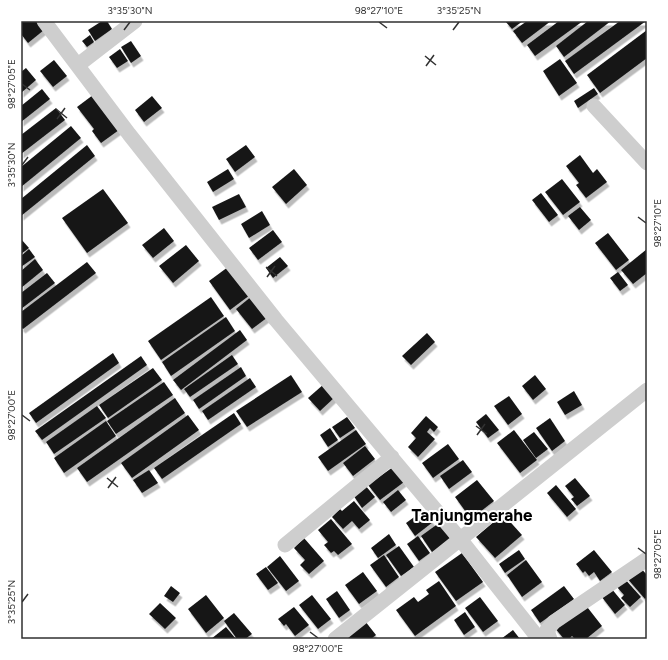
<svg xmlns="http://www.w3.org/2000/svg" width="668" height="660" viewBox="0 0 668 660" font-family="Figtree,sans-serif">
	<defs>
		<filter id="shadow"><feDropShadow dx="2.5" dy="4.5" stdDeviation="0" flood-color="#0004"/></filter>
	</defs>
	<rect width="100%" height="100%" fill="#fff"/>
	<!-- building -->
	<path fill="#181818" filter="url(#shadow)" d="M21,21h15l8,9 -16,13 -7,-9z
		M102,21h5l5,8 -17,12 -7,-11z
		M505,21h18l-11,8z
		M527,21h24l-29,22 -9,-12z
		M559,21h24l-48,35 -8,-11z
		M588,21h23l-47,36 -8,-11z
		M620,21h26l-72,53 -9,-13z
		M647,30v28l-47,35 -13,-18z
		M90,35l4,7 -7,5 -5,-6z
		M131,41l10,15 -10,7 -10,-16z
		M120,49l8,12 -11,7 -8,-11z
		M560,59l17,24 -18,13 -16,-25z
		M54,60l13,16 -14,11 -13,-16z
		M26,68l10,12 -15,13v-21z
		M594,88l4,6 -20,14 -4,-7z
		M42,89l8,10 -29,23v-16z
		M93,95l26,35 -18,13 -9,-12 2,-2 -17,-22z
		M152,96l10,12 -18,14 -9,-12z
		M56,108l9,12 -44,34v-19z
		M71,126l10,12 -60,49v-20z
		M87,145l8,11 -74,60v-17z
		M246,145l9,12 -20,15 -9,-13z
		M580,155l13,18 4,-4 10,13 -21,16 -10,-13 3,-2 -13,-17z
		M228,169l6,10 -21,13 -6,-10z
		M294,169l13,16 -21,19 -14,-17z
		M562,179l18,23 -17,13 -18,-23z
		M103,189l25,34 -41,30 -25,-35z
		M541,193l17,22 -9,7 -17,-22z
		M239,194l7,13 -27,13 -7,-13z
		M580,207l11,13 -12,10 -11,-14z
		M262,211l8,14 -21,13 -8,-14z
		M164,228l10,13 -21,17 -11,-13z
		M273,230l9,12 -24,18 -9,-12z
		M608,233l21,27 -13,10 -21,-27z
		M21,239l8,9 -8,6z
		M186,245l13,16 -26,22 -14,-17z
		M29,249l6,8 -14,10v-11z
		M647,249v24l-14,11 -12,-14z
		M280,257l8,9 -15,12 -7,-10z
		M35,259l8,11 -22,18v-17z
		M87,262l9,11 -73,56 -2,-2v-15z
		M228,267l22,28 -20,15 -21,-29z
		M618,272l10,13 -8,6 -10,-13z
		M47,273l8,10 -34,26v-16z
		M252,296l16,21 -16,12 -16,-20z
		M211,297l13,19 -63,44 -13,-19z
		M226,317l9,14 -64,45 -9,-14z
		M240,330l7,10 -66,50 -8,-10z
		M427,333l8,9 -24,23 -9,-9z
		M113,353l6,10 -83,60 -7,-10z
		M232,355l6,9 -48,33 -6,-8z
		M141,356l6,9 -105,75 -7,-9z
		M241,367l5,9 -47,33 -6,-9z
		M153,368l9,12 -54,38 -9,-13z
		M291,375l11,17 -55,35 -11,-16z
		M535,375l11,14 -13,11 -11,-14z
		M250,378l6,9 -48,33 -6,-9z
		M164,382l9,13 -57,39 -9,-13z
		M324,384l11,13 -15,14 -12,-13z
		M574,391l8,14 -17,10 -8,-13z
		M509,396l13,18 -14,11 -14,-19z
		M175,398l10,15 -98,69 -10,-14z
		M97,406l9,12 -52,36 -8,-12z
		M234,413l7,11 -79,55 -8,-11z
		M486,414l13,16 -11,8 -12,-16z
		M188,415l11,15 -67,48 -11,-15z
		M426,416l12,11 -4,5 -4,-4 -3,4 8,7 -17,18 -10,-10 8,-9 -5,-5z
		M347,417l8,11 -15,10 -8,-11z
		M550,418l15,23 -13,10 -16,-23z
		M106,421l10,15 -52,37 -10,-15z
		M330,428l8,12 -10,7 -8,-12z
		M356,430l10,14 -38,27 -10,-14z
		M514,430l23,30 -17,13 -23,-30z
		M534,432l14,17 -12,9 -13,-18z
		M448,444l11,15 -26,19 -11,-15z
		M365,446l10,13 -22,17 -10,-13z
		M463,460l9,12 -23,17 -9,-13z
		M393,467l11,15 -24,18 -12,-15z
		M149,470l9,13 -16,10 -9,-13z
		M575,478l15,18 -13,10 -6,-7 3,-2 -9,-11z
		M477,480l17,21 -23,18 -16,-22z
		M365,485l10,12 -13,11 -9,-13z
		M556,485l20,24 -9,8 -20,-24z
		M398,490l8,10 -15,12 -8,-10z
		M354,501l16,19 -11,9 -7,-8 -9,8 -11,-12 8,-8 2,2z
		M424,510l9,12 -18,14 -9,-13z
		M503,514l19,21 -27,23 -19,-21z
		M331,519l21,25 -14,11 -4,-4 -3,2 -7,-8 4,-3 -10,-12z
		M439,523l13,18 -18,14 -13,-19z
		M389,534l7,11 -18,13 -7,-10z
		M418,536l12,17 -11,8 -12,-17z
		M304,538l20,23 -15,13 -9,-9 5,-5 -11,-12z
		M399,546l15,21 -13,9 -15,-21z
		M519,550l6,9 -20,14 -6,-9z
		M594,550l18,22 -12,9 -6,-9 -5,4 -4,-5 -2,2 -7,-9z
		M462,553l21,29 -27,19 -21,-29z
		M384,555l15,22 -13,10 -16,-22z
		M280,556l19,25 -13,10 -19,-24z
		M526,560l16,22 -20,15 -15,-22z
		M639,566l8,9v22l-2,2 -19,-22z
		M266,567l12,16 -10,7 -12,-16z
		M363,572l14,19 -18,13 -14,-19z
		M624,578l17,19 -11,10 -9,-9 3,-3 -8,-9z
		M439,581l17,25 -41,30 -19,-26 18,-13 4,5 11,-8 -3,-4z
		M171,586l9,7 -7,9 -9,-6z
		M564,586l10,13 -34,24 -9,-13z
		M611,588l14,17 -10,9 -14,-18z
		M337,591l13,19 -11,8 -13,-19z
		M206,595l18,23 -18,15 -18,-24z
		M312,595l19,24 -13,10 -19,-24z
		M480,597l18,24 -15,11 -18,-24z
		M160,603l16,15 -11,11 -16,-15z
		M584,603l18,23 -16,13h-11l-3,-3 -3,3h-5l-10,-12z
		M294,607l15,18 -14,11 -9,-12 -2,2 -6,-7z
		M465,612l10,15 -11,8 -10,-15z
		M234,613l18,21 -7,5h-8l-13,-18z
		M365,621l11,14 -5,4h-27z
		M226,627l10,12h-25z
		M513,630l7,9h-19z"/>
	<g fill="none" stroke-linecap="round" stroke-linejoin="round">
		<!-- minor -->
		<path stroke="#cecece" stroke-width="15" d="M44,21l85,113 147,186 184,219 79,100
			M78,65l57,-44
			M594,106l53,57
			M285,545l107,-88
			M335,639l312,-249
			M550,639l-3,-9 7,-8 93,-63"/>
	</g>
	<!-- ticks -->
	<path fill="none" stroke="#313131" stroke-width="1.5" d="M379,22l8,6M124,30l6,-8M453,30l6,-8M425,56l11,9M426,66l8,-11M22,84l8,6M56,109l11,9M57,119l8,-11M22,165l6,-8M638,217l8,6M266,267l11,9M267,277l8,-11M22,415l8,6M476,426l11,8M477,435l8,-11M107,478l11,9M108,488l8,-11M638,548l8,6M22,602l6,-8M310,632l8,6"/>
	<g text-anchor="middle" stroke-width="4" stroke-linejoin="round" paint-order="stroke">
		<!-- quarter labels -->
		<g font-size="17" font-weight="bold" fill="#000" stroke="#fff">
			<text x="472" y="521">Tanjungmerahe</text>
		</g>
	</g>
	<!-- border -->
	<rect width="668" height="660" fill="none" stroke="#ffffff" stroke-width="44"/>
	<rect x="22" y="22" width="624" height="616" fill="none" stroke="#313131" stroke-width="1.5"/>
	<g font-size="10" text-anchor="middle" fill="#313131">
		<text x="130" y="14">3°35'30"N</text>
		<text x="379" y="14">98°27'10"E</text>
		<text x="459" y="14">3°35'25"N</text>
		<text transform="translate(11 84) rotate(-90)" y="4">98°27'05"E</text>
		<text transform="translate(11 165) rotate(-90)" y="4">3°35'30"N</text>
		<text transform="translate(657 223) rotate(-90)" y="4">98°27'10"E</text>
		<text transform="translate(11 415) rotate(-90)" y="4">98°27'00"E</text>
		<text transform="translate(657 554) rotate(-90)" y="4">98°27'05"E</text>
		<text transform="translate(11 602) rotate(-90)" y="4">3°35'25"N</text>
		<text x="318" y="652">98°27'00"E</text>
	</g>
</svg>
